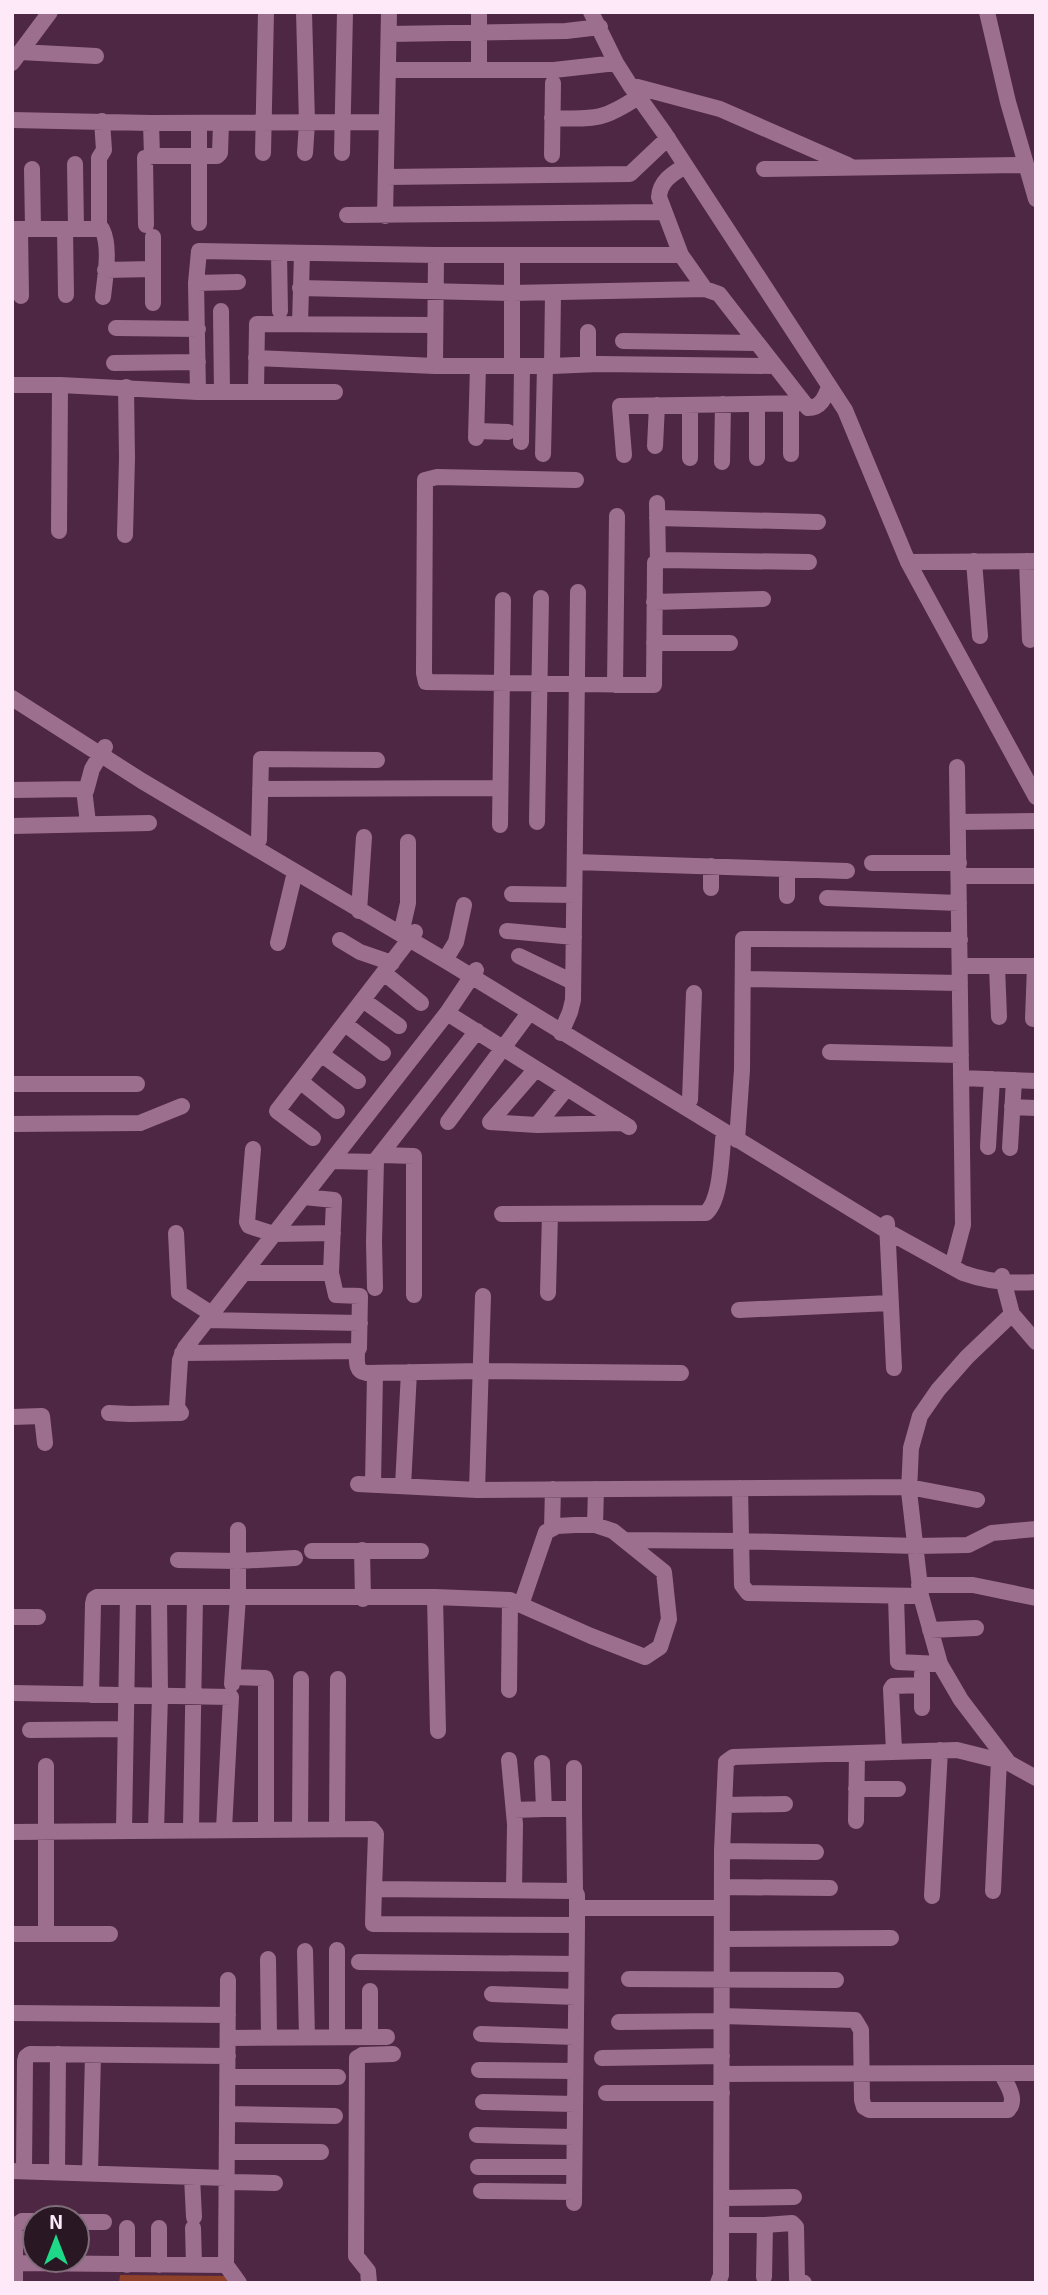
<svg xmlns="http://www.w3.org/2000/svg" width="1048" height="2295" viewBox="0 0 1048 2295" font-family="'Exo 2',sans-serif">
	<rect width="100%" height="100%" fill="#4e2744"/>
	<!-- green -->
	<path fill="#8e4029" d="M120,2275l112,1v7h-113z"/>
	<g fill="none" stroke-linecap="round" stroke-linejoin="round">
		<!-- minor -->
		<path stroke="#9c6f8f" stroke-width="16" d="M304,12l3,111 -2,30
			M479,12v58
			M591,12l25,51 14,22 35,49 180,276 63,152 128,235
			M987,12l21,90 28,97
			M389,34l177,-3 34,-4
			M20,52l76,4
			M12,63l38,-51
			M388,70h166l62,-7
			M630,85l90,24 128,56
			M552,118c42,1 50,3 86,-21
			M12,120l139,3 236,-1
			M151,123l1,33
			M199,123v100
			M263,153l3,-141
			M342,153l3,-141
			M552,155l1,-72
			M75,164l1,65
			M685,166c-13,8 -25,15 -26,31l22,58 24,34 14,5 89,114c13,0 17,-11 21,-21
			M32,169l1,60
			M764,169l262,-4
			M386,177l244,-3 38,-36
			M347,215l316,-3
			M385,216l4,-204
			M146,225l-1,-67 7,-2h65l3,-3 1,-30
			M12,229h90c9,18 3,48 1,68
			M20,229l1,67
			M65,229l1,66
			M99,229v-71l5,-8 -2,-29
			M153,237v66
			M279,253l1,58
			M512,255v111
			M105,270l48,-1
			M196,283l42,-1
			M300,288l211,5 194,-4
			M221,311l1,81
			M300,324l2,-71
			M116,328l82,1
			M623,341l132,2
			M256,358l179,8h117l47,-2 174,2
			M114,363l84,-1
			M588,364v-32
			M435,366l1,-111
			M552,366l1,-73
			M12,385h48l138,7h137
			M256,391l1,-67 177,1
			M198,392l-2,-109 3,-32 237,4h245
			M757,404v54
			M477,431l31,1
			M476,438l2,-72
			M521,442l1,-76
			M655,446l2,-41
			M543,454l2,-88
			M791,454v-51
			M624,455l-4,-49 184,-3
			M690,458v-53
			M722,462l1,-58
			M576,480l-139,-3 -12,3 -1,193 2,9 228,3 1,-122 6,-3 148,2
			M657,503l1,58
			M657,518l161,4
			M59,531l1,-146
			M125,535l2,-77 -1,-71
			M974,561l6,75
			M1027,561l3,79
			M908,562l128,-1
			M654,602l109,-3
			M654,643h76
			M615,685l2,-169
			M12,698l130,83 306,181 439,269 76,42c25,9 47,11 73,9
			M260,789l240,-1
			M12,790l72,-1 4,34
			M86,791l6,-22 13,-22
			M537,822l4,-224
			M958,822l78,-1
			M500,825l3,-225
			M12,826l137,-3
			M259,840l2,-81 116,1
			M575,862l272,9
			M872,863h87
			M787,869v27
			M959,876h77
			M711,888v-22
			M512,894l62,1
			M827,898l132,5
			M359,911l5,-74
			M403,925l5,-22v-61
			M507,931l67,6
			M340,940l20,12 32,11
			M278,943l17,-71
			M519,956l54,26
			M445,960l11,-18 8,-37
			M960,966h76
			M997,966l2,51
			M384,973l37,30
			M744,979l216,4
			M363,1000l36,26
			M447,1013l182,114
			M1033,1019l2,-53
			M345,1024l38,29
			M561,1033l9,-21 3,-12 5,-408
			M830,1052l131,3
			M321,1054l37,27
			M961,1078l75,3
			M300,1081l37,30
			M12,1084h125
			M690,1100l4,-107
			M1012,1107l24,1
			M448,1122l81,-109
			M490,1122l47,3 86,-2
			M490,1122l46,-53
			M12,1124l128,-1 42,-17
			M537,1125l30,-37
			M313,1138l-36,-27 138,-179
			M737,1140l5,-70 1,-131 217,1
			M988,1147l4,-68
			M1010,1148l4,-68
			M253,1149l-6,73 2,4 25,8 59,-1
			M380,1155l34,1v139
			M332,1161l44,1
			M304,1197l30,3 -3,73
			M502,1214l204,-1c16,-14 15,-61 18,-81
			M887,1223l7,145
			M176,1233l3,60 33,21
			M954,1259l9,-34 -6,-458
			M1002,1276l10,38 -45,43 -29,33 -18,26 -9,32 -2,43 12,105 19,68 21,36 48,63 27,15
			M375,1288l-1,-46 2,-82 101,-129
			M548,1293l2,-79
			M739,1310l151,-7
			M1012,1314l24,28
			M208,1320l152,3
			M357,1351c0,10 -2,20 9,22l115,-2 200,2
			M182,1353l175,-2 2,-3 1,-52 -24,-1 -5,-22h-87
			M109,1413l21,1 51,-1 -4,-6 3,-47 5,-12 262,-335 29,-43
			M12,1417l30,-1 3,27
			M358,1484l119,6 432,-3 68,13
			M373,1485l2,-112
			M403,1486l6,-114
			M740,1488l2,97 6,8 173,3
			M477,1490l6,-194
			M595,1525l1,-36
			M552,1528l1,-39
			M625,1540l115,1 176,5 52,-1 24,-12 44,-4
			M362,1550l1,49
			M312,1551h109
			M178,1560l60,1 57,-3
			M919,1585h54l63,13
			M896,1596l2,66 42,2
			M435,1597l3,134
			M12,1617h26
			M930,1630l46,-2
			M922,1674v34
			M233,1677l32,1 1,3v148
			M232,1684l6,-87v-67
			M509,1690l1,-90
			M12,1693l219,4 -7,132
			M91,1695l2,-91 1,-5 3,-2h338l75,3 11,5 70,31 54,21 15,-10 9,-28 -5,-47 -51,-41 -18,-6h-20l-18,1 -11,6 -25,73
			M30,1730l95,-1
			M894,1751l-3,-62 2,-3 29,-1
			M509,1760l6,64 -1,66
			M574,1768v41
			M856,1789h42
			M724,1805l61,-1
			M544,1809h30l1,82
			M514,1810l30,-1 -2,-46
			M856,1821l1,-68
			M191,1829l4,-232
			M300,1829l1,-150
			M337,1829l1,-150
			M124,1830l4,-233
			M156,1830l4,-135 -1,-98
			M12,1832l360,-3 4,5 -2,55 201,2 2,4v30l-3,278
			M722,1851l94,1
			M722,1887l108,1
			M374,1889l-1,35 204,1
			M993,1891l6,-131
			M932,1896l8,-146
			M577,1908h145
			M12,1934h98
			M46,1934v-168
			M722,1939l169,-1
			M337,1950v86
			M305,1951l2,86
			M268,1959l1,78
			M359,1962l217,2
			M629,1979l207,1
			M492,1994l84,3
			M12,2013l216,2
			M722,2016l133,4 6,10 1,70 2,7 5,3h139c10,-11 -1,-25 -7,-37
			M619,2022l103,-1
			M481,2034l94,3
			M370,2037v-46
			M228,2038l159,-1
			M602,2058l120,-2
			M479,2070l96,1
			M722,2074l314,-1
			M228,2077h110
			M606,2093h116
			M483,2102l92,2
			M227,2114l108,2
			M477,2135l97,2
			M227,2152h94
			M478,2167h96
			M12,2171l215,7
			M24,2171l1,-110 1,-4 4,-3 198,2
			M57,2172l1,-118
			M90,2173l3,-118
			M192,2177l2,40
			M227,2182l48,1
			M481,2191l93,1
			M722,2198l72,-1
			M77,2222h27
			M722,2225h43l-1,52
			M765,2225l27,-2 4,4 1,52 7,4
			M12,2228l10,-7h13
			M15,2228v55
			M159,2228v37
			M193,2228l1,37
			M14,2263l212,2 13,18
			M127,2265v-37
			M226,2265l2,-285
			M369,2283l-1,-12 -12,-15 1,-198 5,-3 31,-1
			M718,2283l3,-8 1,-424 4,-89 7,-5 224,-7 52,13"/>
	</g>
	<!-- border -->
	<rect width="1048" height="2295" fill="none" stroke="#fde9f7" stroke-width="28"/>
	<!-- north arrow -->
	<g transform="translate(56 2239)"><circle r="33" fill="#291824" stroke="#7e6c78" stroke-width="2"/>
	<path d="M0-5L12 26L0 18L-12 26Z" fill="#1dd988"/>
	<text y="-10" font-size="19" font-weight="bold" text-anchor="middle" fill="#fde9f7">N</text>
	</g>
</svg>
